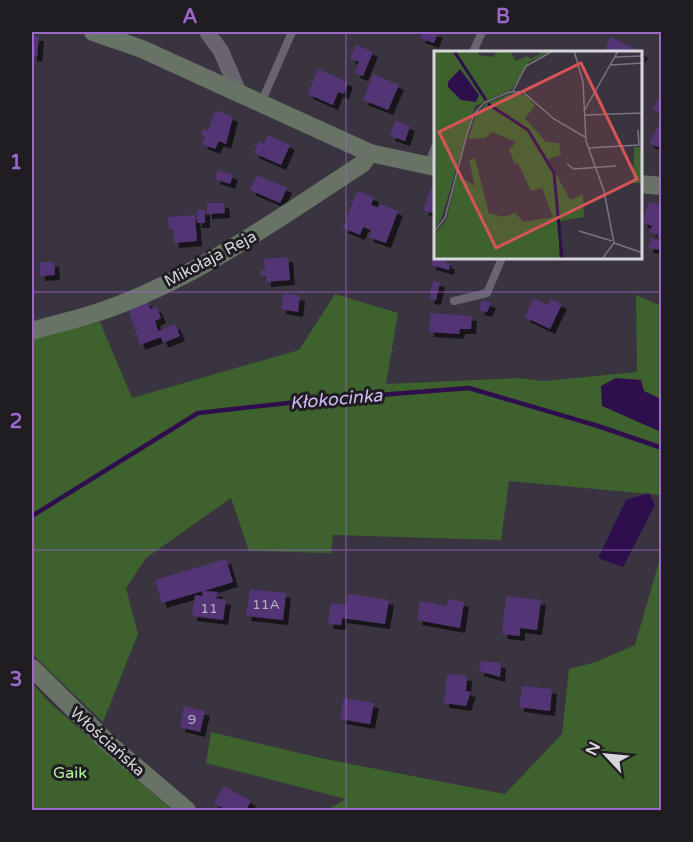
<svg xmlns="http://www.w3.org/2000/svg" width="693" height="842" viewBox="0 0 693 842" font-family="'Varela Round',sans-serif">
	<defs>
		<filter id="shadow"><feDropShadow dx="5" dy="5" stdDeviation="0" flood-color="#0009"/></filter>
	</defs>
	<rect width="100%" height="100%" fill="#393440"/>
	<!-- green -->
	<path fill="#3d622e" d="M335,294l63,19 -12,71 133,-6 25,3 93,-9 -1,-77 25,11v189l-152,-14 -8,59 -168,-5 -2,18 -82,-2 -18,-53 -85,60 -20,30 12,46 -35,88 -71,-68v-316l68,-16 32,76 167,-48z
		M661,555v255h-334l19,-11 -140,-36 5,-31 114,27 180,35 57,-60 7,-65 27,-7 39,-17z
		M32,683l18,20 122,107h-140z"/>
	<!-- water -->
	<path fill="#2f0e4d" d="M616,378l25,2 3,11 17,8v33l-59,-26 -1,-20z
		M649,493l6,12 -32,62 -25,-9 28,-58z"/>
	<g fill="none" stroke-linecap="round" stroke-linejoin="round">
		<!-- stream -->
		<path stroke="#2f0e4d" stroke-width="4.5" d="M32,516l166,-103 117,-13 154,-12 129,38 64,22"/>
	</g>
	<!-- building -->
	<path fill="#533576" filter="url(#shadow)" d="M423,32h15l-4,11 -14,-5z
		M32,36h7l-2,21 -5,-1z
		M611,37l32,16 -3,6v-7h-36z
		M356,45l17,7 -10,24 -8,-3 4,-11 -9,-4z
		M318,69l30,13 -4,12 -6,-2 -5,13 -25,-11z
		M373,74l26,11 -11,25 -25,-10z
		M662,93v21l-9,-5z
		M215,110l18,7 -7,27 -7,-3 -4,8 -13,-5 3,-8 -4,-2 2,-5 5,2z
		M662,119v27l-4,1 -9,-4z
		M395,121l15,5 -5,15 -15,-5z
		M268,135l22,10 -9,20 -27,-12 5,-12 5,3z
		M218,170l15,5 -3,9 -15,-5z
		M257,175l30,13 -7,15 -30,-13z
		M431,188l4,2v24l-12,-4z
		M357,191l17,6 -3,8 8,3 1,-4 18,7 -12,32 -18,-6 3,-7 -8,-3 -3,8 -17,-7z
		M649,202l13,4v34l-5,-2 1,-3 -8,-3 2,-6 -10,-4z
		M207,203h17l1,10 -18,1z
		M197,210h8v13h-8z
		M195,215l2,26 -23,2 -1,-14 -4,1 -1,-13z
		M651,238l11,4v8l-14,-2z
		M434,253l1,5 11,2v3l4,1 -1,6 -18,-5z
		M288,257l2,23 -24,2v-6h-5l-1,-5 5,-1 -1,-11z
		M40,262h14l1,13 -15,1z
		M433,281l7,1 -4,18 -7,-1z
		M284,293l16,3 -2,16 -17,-3z
		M533,298l15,7 3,-6 11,5 -12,25 -25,-12z
		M482,300l9,3 -4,9 -8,-2z
		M147,301l3,8 6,-2 5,11 -6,3 3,10 17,-7 5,12 -17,7 -2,-6 -21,8 -12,-37z
		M430,313l42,3 -1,13h-11l-1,5 -30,-2z
		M226,559l7,23 -29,9 14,1 -2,6 10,2 -3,20 -31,-4 3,-21 7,1 1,-5 -41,12 -7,-23z
		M250,589l36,4 -3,27 -37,-4z
		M348,594l41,6 -4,24 -43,-6 -1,7 -13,-1 3,-21 16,2z
		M506,596l35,4 -4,30 -17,-2v8l-18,-2z
		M448,599l16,3 -4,26 -43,-8 3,-19 27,5z
		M481,661l20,2 -1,14 -21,-6z
		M447,674l20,2 -1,15 5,1 -5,14 -22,-3z
		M522,686l30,3 -2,22 -31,-4z
		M344,698l30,5 -4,21 -30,-5z
		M184,706l21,5 -5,21 -20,-5z
		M224,786l27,15 -5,9h-20l-12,-7z"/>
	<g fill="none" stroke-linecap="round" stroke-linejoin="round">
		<!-- lane -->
		<path stroke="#696470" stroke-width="8" d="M473,52l9,-20
			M261,103l31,-71
			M428,166l7,-19
			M454,301l33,-8 15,-35"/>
		<!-- street -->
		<path stroke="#696470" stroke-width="16" d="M207,32l14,19 18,42"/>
		<!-- secondary -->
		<path stroke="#677465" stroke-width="18" d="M93,32l49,17 228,104 65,14
			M640,184l22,2
			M32,331c23,-7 47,-12 70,-20 95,-33 177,-93 260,-147l8,-11
			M32,668l76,75 79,67"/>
	</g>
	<!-- grid -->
	<path fill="none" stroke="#9c68ca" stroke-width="1.5" stroke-opacity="0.55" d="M346,32v778M32,292h630M32,550h630"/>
	<g text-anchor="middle" stroke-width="6" stroke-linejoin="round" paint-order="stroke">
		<!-- number labels -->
		<g font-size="14" fill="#b7aec3">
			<text x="266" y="609">11A</text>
			<text x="209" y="613">11</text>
			<text x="192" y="724">9</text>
		</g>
		<!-- street labels -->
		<g font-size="16" fill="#d8d6dd" stroke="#1f1d22">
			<text transform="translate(210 258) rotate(-28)" y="6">Mikołaja Reja</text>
			<text transform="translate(108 741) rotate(42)" y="6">Włościańska</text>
		</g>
		<!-- park labels -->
		<g font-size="16" fill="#b3f799" stroke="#1f1d22">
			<text x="70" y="778">Gaik</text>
		</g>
		<!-- water labels -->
		<g font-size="18" font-style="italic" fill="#d1baf4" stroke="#1f1d22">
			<text transform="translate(336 399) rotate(-5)" y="6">Kłokocinka</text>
		</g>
	</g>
	<!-- overview -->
	<g transform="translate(434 51)">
		<rect width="208" height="208" fill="#393440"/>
		<path d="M0,0h43l2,4 14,2 4,-6h14l4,10 13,-5 2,3 10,-5 -2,-3h13l-22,11 -17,27 -37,17 -34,114 -7,10zM78,42l14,2 9,11 -10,12 21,24 13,1 2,12 -13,4 22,41 13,-6 1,23 -25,4v37l-125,1v-25l12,-13 11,-46 18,11 -6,-26 6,-2 14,55 15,4 11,-4 9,9 29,-5 -11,-29 -11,3 -13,-28 -3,1 -6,-14 7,-8 -24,-10 -7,6 -17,1 8,-24 10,-11zM200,96h8v36h-9z" fill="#3d622e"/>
		<path d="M26,18l19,26 -3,7 -15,-2 -13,-13v-5z" fill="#2f0e4d"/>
		<path fill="none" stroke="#2f0e4d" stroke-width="3" d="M20,0l32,49M54,53l40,26 26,43 8,86"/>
		<path fill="none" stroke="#79757f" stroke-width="1.5" d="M140,0l9,31 3,59 18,50 10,52M181,6l28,-1M177,14l32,-2M79,40l13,-25 27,-15M150,60l34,-60M151,64l58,-2M154,97l51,-3 -1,-15M133,113l7,5 42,-3M145,180l33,10M0,181l11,-14 22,-84 7,-20 10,-11 25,-11h14l31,27 31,18M180,192l29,10M168,208l12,-16"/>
		<path fill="#d65455" fill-opacity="0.15" stroke="#d65455" stroke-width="3" d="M147,12l56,116 -141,69 -57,-116z"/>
		<rect width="208" height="208" fill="none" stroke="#d8d6dd" stroke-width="3"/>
	</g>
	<!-- border -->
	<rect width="693" height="842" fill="none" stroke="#1f1d22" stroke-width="66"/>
	<!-- north arrow -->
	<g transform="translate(606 755) rotate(296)" stroke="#1f1d22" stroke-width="4.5" paint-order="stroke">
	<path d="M0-4.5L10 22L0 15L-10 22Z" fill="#d8d6dd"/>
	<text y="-9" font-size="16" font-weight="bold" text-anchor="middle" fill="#d8d6dd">N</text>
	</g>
	<rect x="33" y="33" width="627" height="776" fill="none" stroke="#9c68ca" stroke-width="2"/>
	<g font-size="20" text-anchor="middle" font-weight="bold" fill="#9c68ca">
		<text x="190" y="23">A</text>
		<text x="503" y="23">B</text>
		<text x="16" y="169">1</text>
		<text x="16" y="428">2</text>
		<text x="16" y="686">3</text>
	</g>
</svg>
